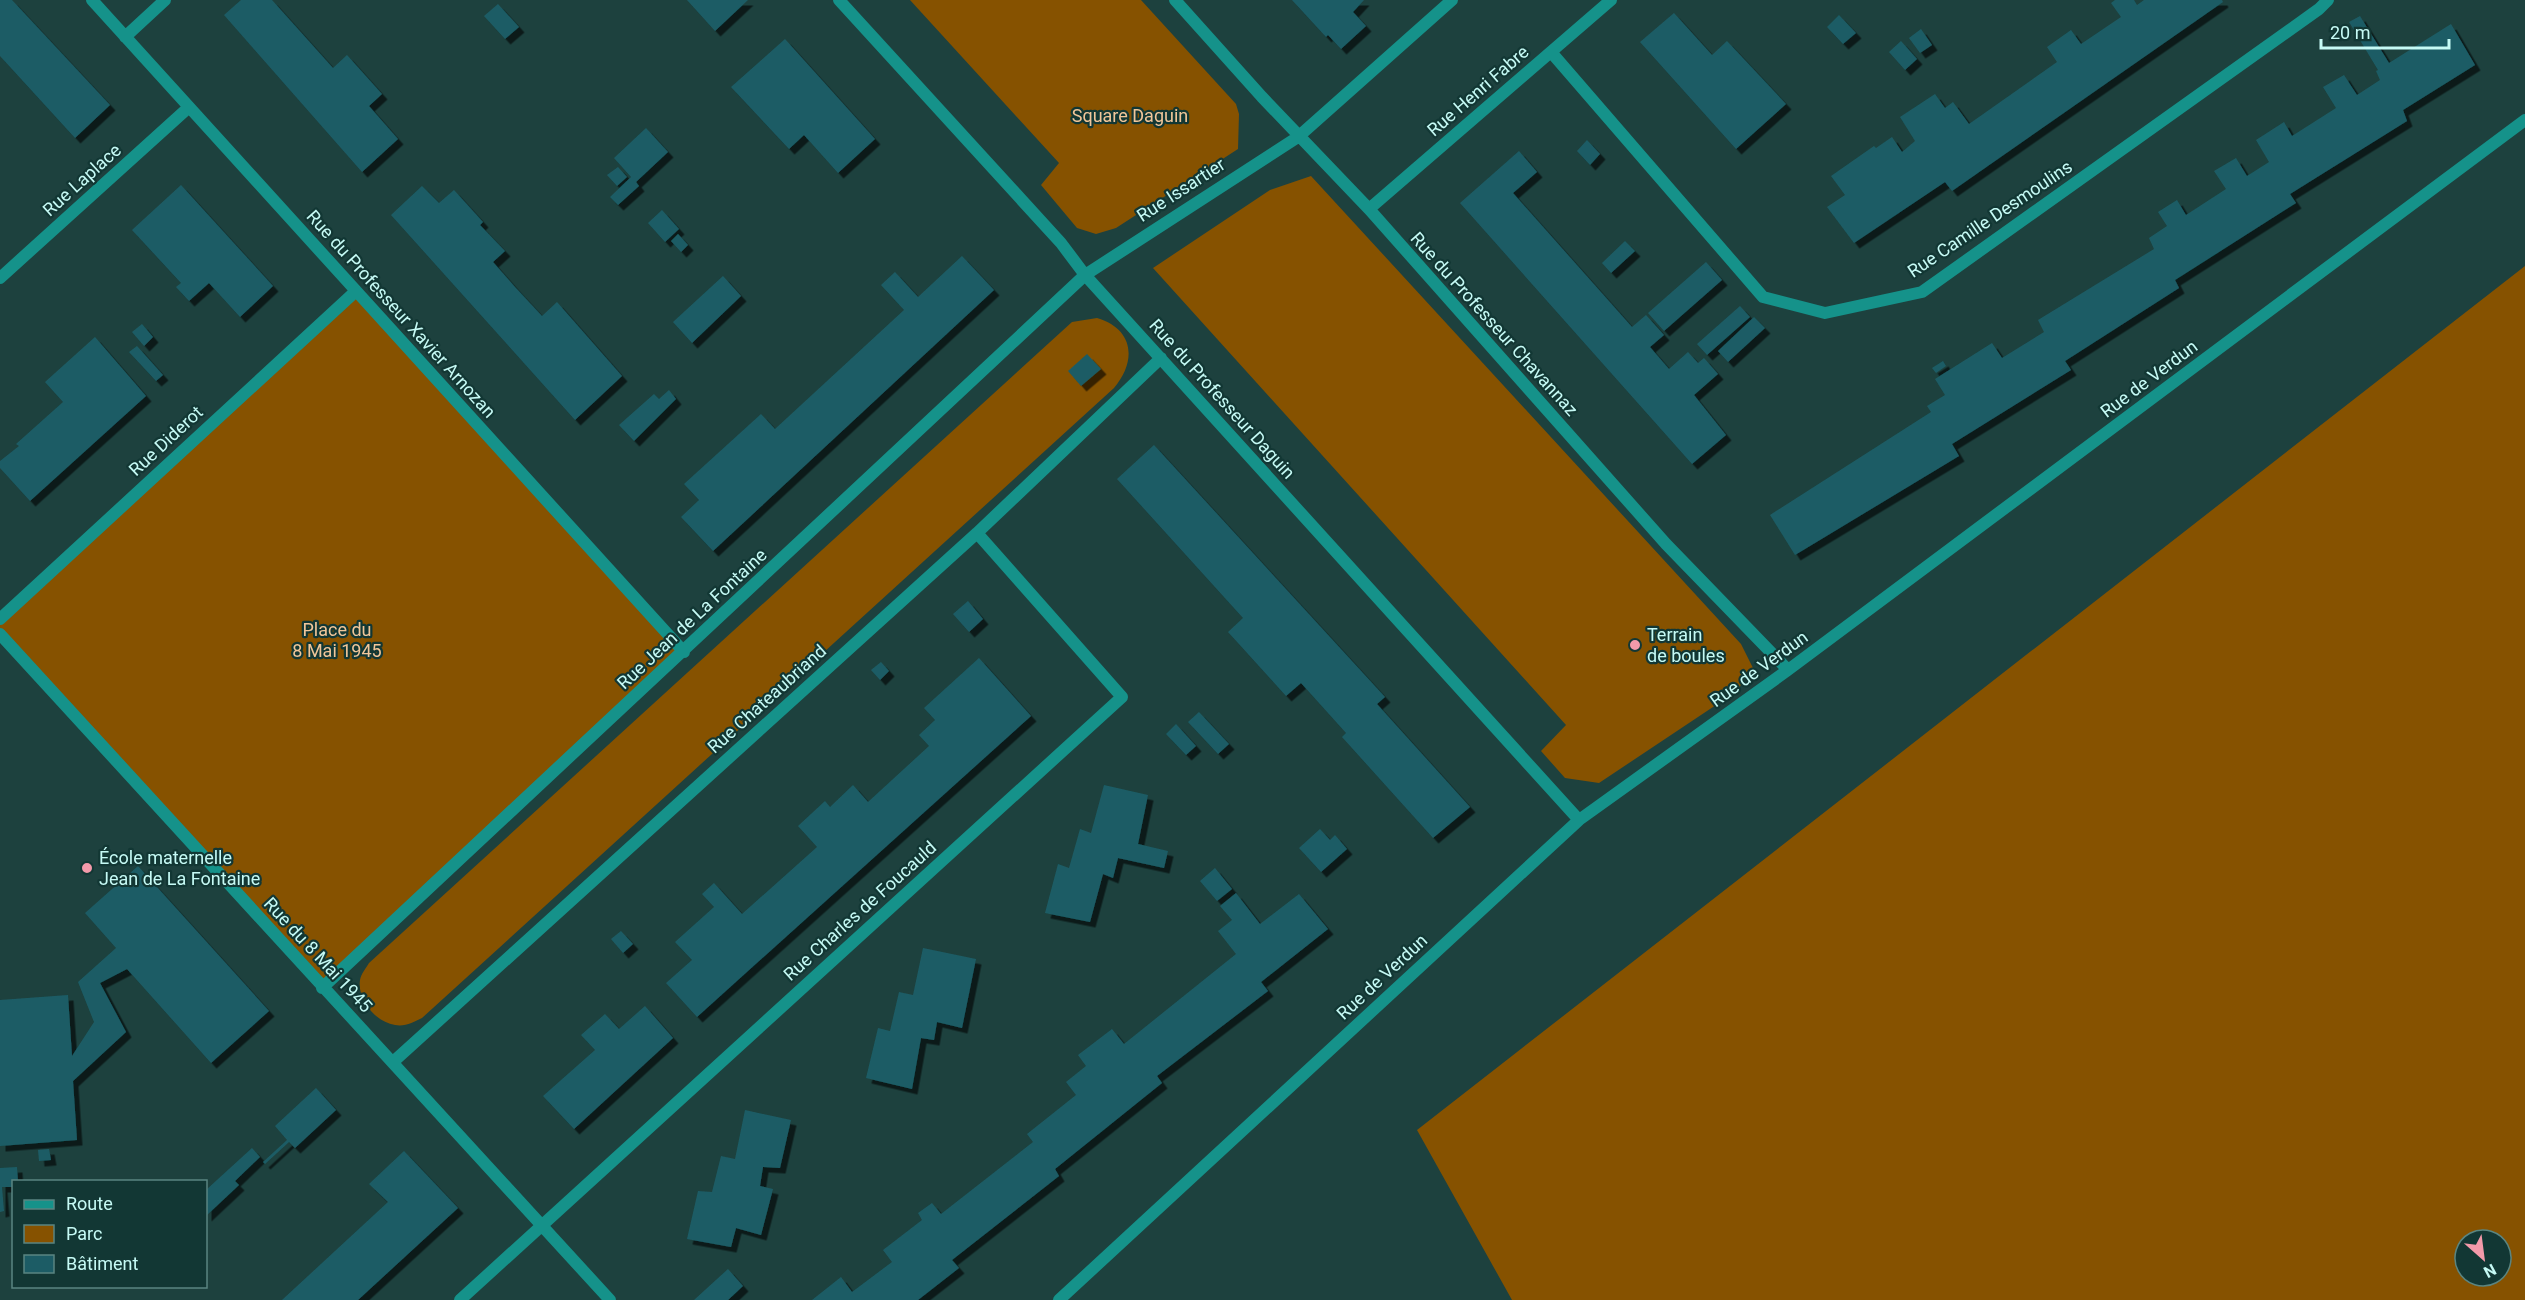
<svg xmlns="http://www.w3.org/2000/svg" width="2525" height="1300" viewBox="0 0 2525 1300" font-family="Roboto,sans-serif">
	<defs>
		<filter id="shadow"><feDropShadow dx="5.5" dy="5.5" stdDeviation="0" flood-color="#0009"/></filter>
	</defs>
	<rect width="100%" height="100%" fill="#1d413e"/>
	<!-- green -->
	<path fill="#865200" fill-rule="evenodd" d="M910,0h231l95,104 3,10 -1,35 -122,79 -20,6 -19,-6 -36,-43 18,-22z
		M1311,176l430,468 13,26 -20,23 -135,90 -34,-5 -24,-27 25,-26 -413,-457 117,-78z
		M2525,266v1034h-1013l-95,-170zM2465,1240h36v36h-36z
		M356,291l328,361 -362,336 -322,-354v-15z
		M1097,318c37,11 40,43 17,70l-692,630c-8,4 -17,9 -27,7 -20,-3 -38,-26 -35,-45 1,-6 6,-12 9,-17l703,-641z"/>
	<!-- building -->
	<path fill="#1c5c65" filter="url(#shadow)" d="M0,0h12l98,105 -35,33 -75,-82z
		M241,0h31l61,68 14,-13 35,39 -13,12 29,33 -36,33 -138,-157z
		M687,0h61l-33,31z
		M1292,0h72l-11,12 13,14 -25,23 -13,-14 -2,2z
		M2115,0h19l3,5 7,-5h78l1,2 -271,189 -7,-9 -91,61 -27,-36 18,-12 -14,-19 43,-30 2,2 16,-11 10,15 13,-11 -15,-24 35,-23 10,14 8,-6 16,22 88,-62 -10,-15 24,-17 10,14 40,-27 -10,-14z
		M498,4l21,23 -14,12 -21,-23z
		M1674,13l38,42 15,-14 59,63 -50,45 -96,-107z
		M1839,15l17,18 -13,11 -16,-17z
		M2360,16l29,47 62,-39 24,41 -72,45 4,11 -117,73 6,9 -121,77 4,8 -114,73 6,9 -119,74 7,12 -164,99 -25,-40 161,-103 -4,-6 18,-11 -10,-16 57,-36 10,15 42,-26 -6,-12 116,-71 -5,-11 18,-12 -9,-14 19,-12 9,15 40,-26 -12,-18 22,-13 11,18 22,-14 -13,-22 28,-18 8,14 44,-28 -13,-21 21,-12 13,20 23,-15 -4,-9 2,-1 -29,-48z
		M1921,29l11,16 -12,8 -11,-15z
		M785,39l90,100 -37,34 -34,-38 -15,14 -58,-62z
		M1901,41l16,18 -12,11 -16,-18z
		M646,128l22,24 -32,30 3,4 -21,19 -8,-8 21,-20 -17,-19z
		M1587,140l13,14 -10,11 -13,-14z
		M1519,151l18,21 -24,21 119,134 14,-12 18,20 -14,12 19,22 19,-17 10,11 6,-5 14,16 -24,21 32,40 -34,29 -232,-261z
		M618,167l9,10 -10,9 -10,-11z
		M181,185l92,101 -33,31 -31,-34 -20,18 -13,-14 5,-4 -49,-53z
		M422,186l17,17 15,-13 29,32 -3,3 25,26 -12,11 22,25 27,29 15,-14 65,74 -47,44 -184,-205z
		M662,210l17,19 -14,13 -17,-19z
		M678,234l10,11 -7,7 -10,-11z
		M1625,241l10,10 -24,22 -9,-10z
		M962,256l32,34 -281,261 -32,-34 18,-17 -15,-16 77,-70 14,15 129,-119 -23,-25 14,-13 23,25z
		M1706,262l16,18 -58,51 -16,-18z
		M723,276l18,20 -49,47 -19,-21z
		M1740,306l10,11 -43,38 -10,-11z
		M1754,317l11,11 -37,34 -10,-11z
		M142,324l11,13 -9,9 -12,-14z
		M95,337l51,59 -116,105 -30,-33v-7l19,-15 -3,-2 47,-42 -18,-20z
		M137,346l26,29 -7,6 -27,-29z
		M1087,354l14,15 -20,17 -13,-15z
		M1943,361l3,5 -10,7 -4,-5z
		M669,390l7,9 -42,42 -15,-16 35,-31 5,5z
		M1154,445l231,252 -8,7 93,103 -37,31 -91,-101 4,-4 -45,-50 -15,13 -48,-53 -10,-11 15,-14 -126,-139z
		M968,601l15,18 -14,13 -16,-18z
		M979,658l52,58 -334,301 -31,-34 26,-23 -17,-18 39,-35 -12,-13 12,-11 28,31 75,-67 -19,-21 27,-25 5,6 23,-22 15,17 61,-56 -10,-11 16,-15 -11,-12z
		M881,662l8,9 -9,9 -9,-10z
		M1199,712l30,32 -11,10 -30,-32z
		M1176,724l20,22 -10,9 -20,-21z
		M1104,785l44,10 -10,49 30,7 -4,17 -46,-10 -5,20 -10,-4 -13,48 -45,-9 13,-49 11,4 11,-39 11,4z
		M1320,829l10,11 5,-5 12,14 -26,23 -22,-24z
		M138,866l131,145 -58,52 -84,-94 -27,14 26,49 -53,49 4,59 -77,6v-146l68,-5 4,61 22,-34 -16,-40 38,-34 -31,-35z
		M1215,868l17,21 -15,12 -17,-20z
		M1236,893l24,31 39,-30 29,35 -67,53 7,9 -111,85 5,7 -107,86 4,7 -107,84 7,8 -41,32h-106l29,-23 11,15 40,-30 -9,-12 39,-30 -4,-7 14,-10 9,11 92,-72 -6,-8 49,-39 -10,-13 20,-16 -8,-11 34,-26 12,15 112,-90 -18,-23 14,-11 -12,-14z
		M621,931l12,13 -10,9 -12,-14z
		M923,948l53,11 -14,69 -25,-6 -3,18 -13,-2 -9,51 -46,-11 12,-50 12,3 9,-39 14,3z
		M645,1006l28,32 -99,91 -31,-33 52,-46 -14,-15 24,-21 14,15z
		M316,1088l20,22 -41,38 -6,-6 -24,22 -2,-2 24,-22 -12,-14z
		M745,1110l46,10 -11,48 -17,-1 -3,19 13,3 -12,46 -25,-7 -5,19 -44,-8 11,-48 14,1 9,-36 14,3z
		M252,1148l8,9 -25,24 4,4 -33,31v-26z
		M49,1149l2,11 -12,1 -1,-11z
		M404,1151l54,57 -100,92h-76l106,-98 -19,-18z
		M17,1167l1,15h-4v5h-12l2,24 -4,1v-44z
		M728,1269l15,17 -15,14h-34z"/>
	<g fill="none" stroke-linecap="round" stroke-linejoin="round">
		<!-- street -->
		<path stroke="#15928a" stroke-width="12" d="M92,0l592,652
			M839,0l222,243 24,32 494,545
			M1175,0l87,97 107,112 297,335 122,126
			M125,37l40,-37
			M1551,52l212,245 62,16 97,-21 397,-283 9,-9
			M1369,209l242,-209
			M0,278l188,-170
			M0,619l356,-328
			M0,634l610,666
			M322,988l763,-713 213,-138 154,-137
			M393,1062l584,-529 184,-175
			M460,1300l662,-603 -145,-164
			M1059,1300l520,-480 209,-150 737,-550"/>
	</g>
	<!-- markers -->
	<g fill="#f39aaa" stroke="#123734" stroke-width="2">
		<circle cx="1635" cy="645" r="6"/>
		<circle cx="87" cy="868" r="6"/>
	</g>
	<g text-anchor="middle" stroke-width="4.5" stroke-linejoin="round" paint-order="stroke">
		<!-- street labels -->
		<g font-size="18" fill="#c6faf5" stroke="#123734">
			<text transform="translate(1478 91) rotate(-41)" y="6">Rue Henri Fabre</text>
			<text transform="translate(82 180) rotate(-42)" y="6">Rue Laplace</text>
			<text transform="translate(1181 190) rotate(-33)" y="6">Rue Issartier</text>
			<text transform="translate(1990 219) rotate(-34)" y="6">Rue Camille Desmoulins</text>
			<text transform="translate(401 314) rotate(48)" y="6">Rue du Professeur Xavier Arnozan</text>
			<text transform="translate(1494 324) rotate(48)" y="6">Rue du Professeur Chavannaz</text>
			<text transform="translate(2149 379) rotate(-37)" y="6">Rue de Verdun</text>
			<text transform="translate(1222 399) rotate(48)" y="6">Rue du Professeur Daguin</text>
			<text transform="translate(166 441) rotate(-43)" y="6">Rue Diderot</text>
			<text transform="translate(692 619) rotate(-43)" y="6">Rue Jean de La Fontaine</text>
			<text transform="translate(1759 669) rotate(-36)" y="6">Rue de Verdun</text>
			<text transform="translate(767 699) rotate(-42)" y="6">Rue Chateaubriand</text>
			<text transform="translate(860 911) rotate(-42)" y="6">Rue Charles de Foucauld</text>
			<text transform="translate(318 955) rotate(47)" y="6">Rue du 8 Mai 1945</text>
			<text transform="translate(1382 977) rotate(-43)" y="6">Rue de Verdun</text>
		</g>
		<!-- park labels -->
		<g font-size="18" fill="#f1c699" stroke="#123734">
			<text x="1130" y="122">Square Daguin</text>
			<text x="337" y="636">Place du<tspan x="337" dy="21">8 Mai 1945</tspan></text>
		</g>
		<!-- poi labels -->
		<g font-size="18" fill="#c6faf5" stroke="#123734" text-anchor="start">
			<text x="1647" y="641">Terrain<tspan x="1647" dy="21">de boules</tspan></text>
			<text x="99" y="864">École maternelle<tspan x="99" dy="21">Jean de La Fontaine</tspan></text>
		</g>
	</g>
	<!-- legend -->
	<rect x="12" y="1180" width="195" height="108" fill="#123734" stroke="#5a8581" stroke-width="1.5"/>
	<rect x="24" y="1200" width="30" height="9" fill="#15928a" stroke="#5a8581" stroke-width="1.5"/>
	<text x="66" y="1210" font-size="18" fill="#c6faf5">Route</text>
	<rect x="24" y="1225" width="30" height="18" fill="#865200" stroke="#5a8581" stroke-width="1.5"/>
	<text x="66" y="1240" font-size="18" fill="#c6faf5">Parc</text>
	<rect x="24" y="1255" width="30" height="18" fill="#1c5c65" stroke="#5a8581" stroke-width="1.5"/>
	<text x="66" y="1270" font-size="18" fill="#c6faf5">Bâtiment</text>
	<!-- north arrow -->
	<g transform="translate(2483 1258) rotate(152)"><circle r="28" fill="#123734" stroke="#5a8581" stroke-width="1.5"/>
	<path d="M0-4.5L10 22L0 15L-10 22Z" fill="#f39aaa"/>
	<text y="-9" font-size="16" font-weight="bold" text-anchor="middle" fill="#c6faf5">N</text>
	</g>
	<!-- scale -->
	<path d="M2321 39v9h128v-9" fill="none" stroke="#c6faf5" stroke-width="3"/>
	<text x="2330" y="39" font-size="18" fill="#c6faf5" stroke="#123734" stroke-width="4.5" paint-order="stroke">20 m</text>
</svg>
